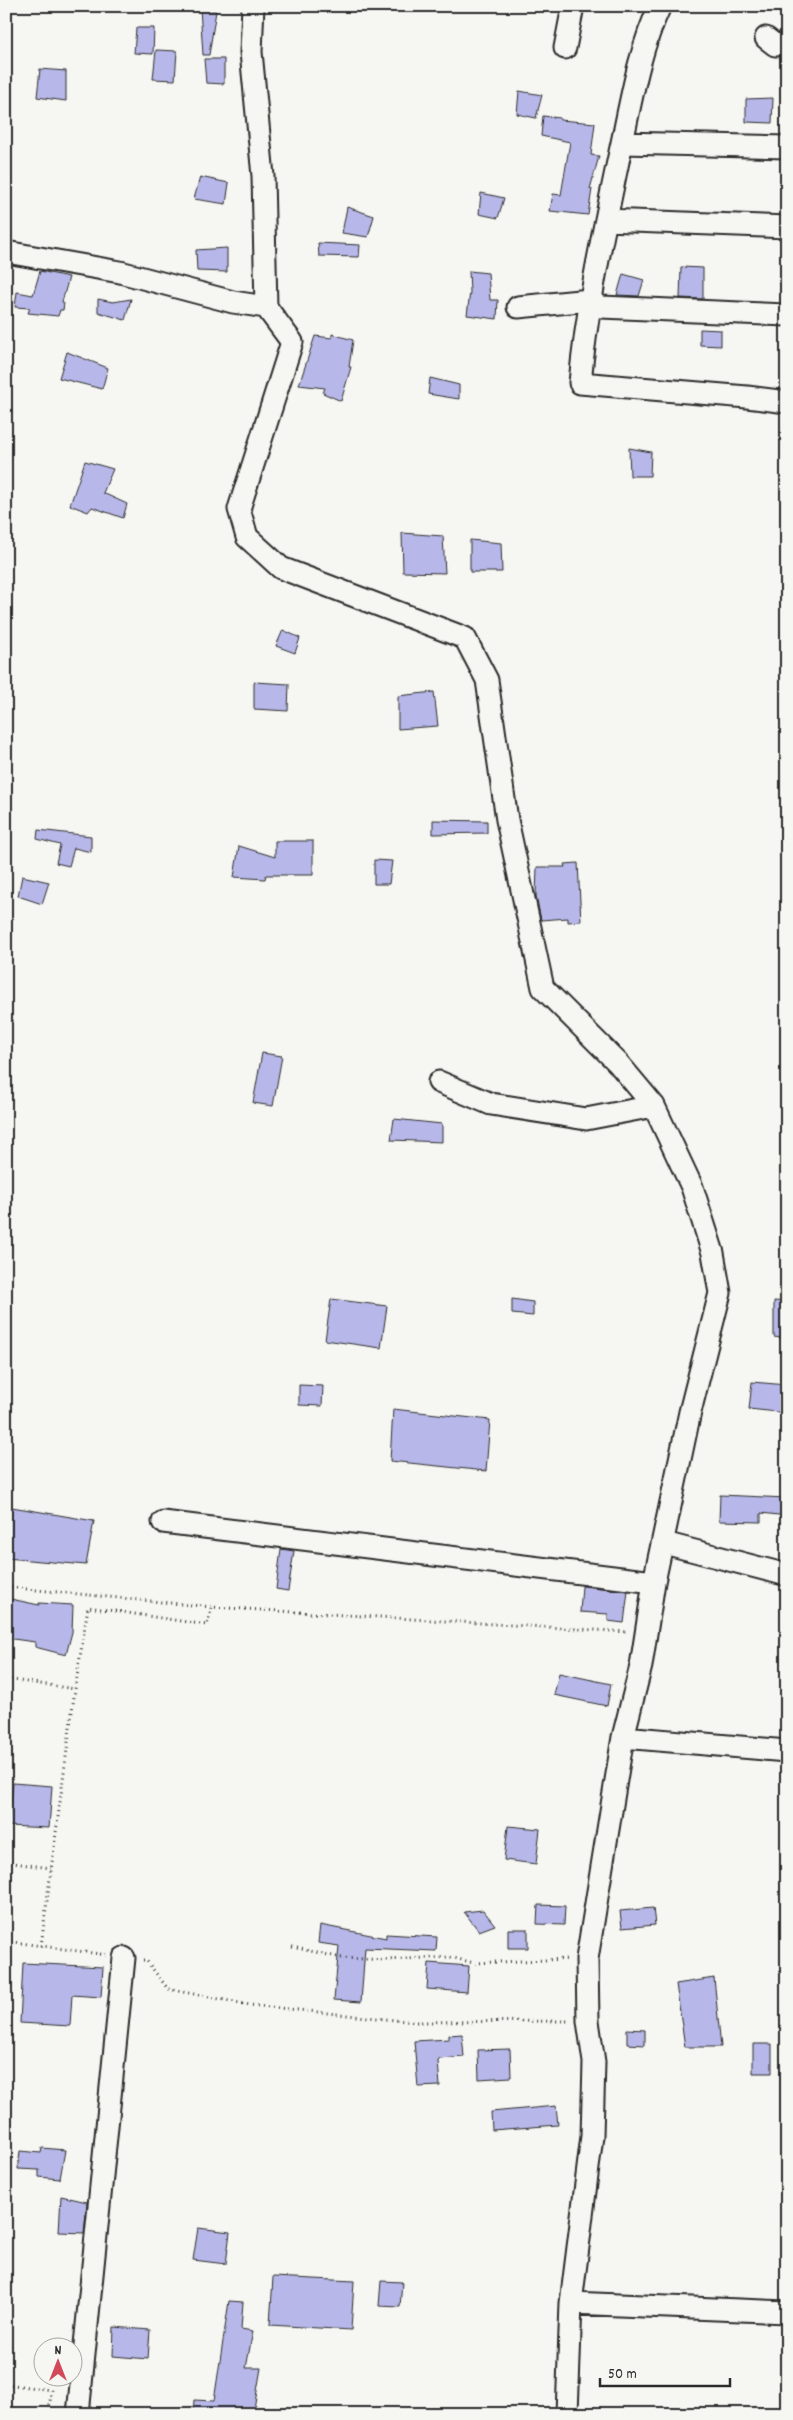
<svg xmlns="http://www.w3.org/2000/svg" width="793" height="2420" viewBox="0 0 793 2420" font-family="Dekko,sans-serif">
	<rect width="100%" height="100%" fill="#f6f6f2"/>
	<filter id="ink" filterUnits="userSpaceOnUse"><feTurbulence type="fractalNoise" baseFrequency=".02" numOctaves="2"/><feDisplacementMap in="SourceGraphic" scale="10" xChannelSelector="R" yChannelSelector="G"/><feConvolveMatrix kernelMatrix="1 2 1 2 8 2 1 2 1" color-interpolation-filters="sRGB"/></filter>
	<g filter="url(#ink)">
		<!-- building -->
		<path fill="#b7b8e9" stroke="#2b2b2b" d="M200,8l16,3 -7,44h-6z
			M136,28h18l-1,26 -19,-1z
			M156,50l21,1 -2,29 -22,-1z
			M204,59h20v25l-18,-1z
			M40,69l26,2v30l-29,-4z
			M519,91l23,4 -6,23 -19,-4z
			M773,98l-1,25 -26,-1v-23z
			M543,116l17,2v2l35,3 -4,32 8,1 -9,33h2l-4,26 -38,-4 3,-17 8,1 9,-53 -29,-6z
			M200,177l29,6 -3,21 -32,-5z
			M481,193l23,5 -6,20 -19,-4z
			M347,207l27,9 -6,21 -26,-4z
			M318,243l42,2 -1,12 -40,-1z
			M227,248v24l-30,-1 -1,-21z
			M681,267l22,1v31l-23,-1z
			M40,271l29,6 -7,25 2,1 -1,7h-3l-2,6 -30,-3 2,-5 -15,-1 2,-15 16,3z
			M469,271l19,2 2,27h8l-1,19 -30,-4 3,-23z
			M623,274l21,6 -5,16 -22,-1z
			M98,299l15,3 18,-3 -6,21 -27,-8z
			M700,329l21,1v16l-21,-1z
			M332,334l21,6 -4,27h2l-10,34 -18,-8 2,-5 -26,-3 16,-49 17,2z
			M67,352l41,16 -6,21 -43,-11z
			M430,378l29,7v14l-31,-5z
			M629,448l22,4 -1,24h-20z
			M85,461l28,8 -10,24 24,11 -4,14 -31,-11 -4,5 -18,-7z
			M402,533l41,3 2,37 -42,-1z
			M470,540l31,3 1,29h-32z
			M283,630l17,8 -5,15 -19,-7z
			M254,682l35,2 -1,27 -34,-2z
			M434,692l4,34 -40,3v-33z
			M433,820l54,1v12l-54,1z
			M38,830l53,6v16l-17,-4 -5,18 -13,-3 4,-18 -23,-6z
			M275,841h38v34h-47l-1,4 -31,-2 5,-31 36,11z
			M374,860l18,1 -3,23h-15z
			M578,863l3,58 -13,1v-4l-27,2 -5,-24 1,-29h28l-1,-3z
			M22,876l27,6 -7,22 -24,-8z
			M262,1053l20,3 -9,50 -20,-3z
			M394,1119l48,5v18l-51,-2z
			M331,1299l56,7 -6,42 -56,-8z
			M512,1299l21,3v14l-21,-2z
			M774,1301l13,1v37l-13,-2z
			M752,1382l35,3v28l-38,-4z
			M299,1385l24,1 -1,20 -23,-1z
			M393,1409l97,11 -4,51 -96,-10z
			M720,1495l67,3v18l-26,-3v9l-42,-1z
			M6,1506l88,15 -8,44 -80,-7z
			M281,1549l13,2 -6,40 -12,-2z
			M582,1586l46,5 -4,32 -16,-2v-7l-28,-2z
			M6,1598l33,7v-2l34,2 -1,27 -6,23 -31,-8v-5l-29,-4z
			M559,1673l52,11 -4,22 -53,-11z
			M13,1783l39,3 -3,42 -41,-2z
			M508,1826l32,3 -4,35 -32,-4z
			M538,1905l27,1 -1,19 -27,-1z
			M653,1908l2,17 -33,3 -2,-17z
			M483,1910l12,15 -16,6 -15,-19z
			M320,1925l66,13v-4l51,3 -1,14 -71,-3 -4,54 -27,-2 5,-54 -21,-3z
			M508,1929h20v19h-20z
			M23,1963l80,4 -2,30 -29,-2 -2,31 -50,-3z
			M429,1963l40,3 -2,26 -40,-3z
			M714,1978l7,69h-36l-9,-63z
			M627,2029l18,1v15l-18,-1z
			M462,2034l2,23 -24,2 -2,2 2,25 -22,1 -4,-46 35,-2v-4z
			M753,2044h19v29h-19z
			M510,2049l1,28 -32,2 -1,-29z
			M556,2106l2,19 -66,5 -1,-18z
			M42,2148l23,2 -5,29 -21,-2v-7l-21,-1 2,-18 21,2z
			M61,2196l26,6 -3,31 -25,-1z
			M198,2228l32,4 -4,32 -33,-4z
			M273,2277l81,4 -3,49 -81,-5z
			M381,2281l21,1 -2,25 -21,-1z
			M229,2301l14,1 -2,27 12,2 -7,37h15l-8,46h-60l1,-14 20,1z
			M114,2327l36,3 -2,29 -35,-3z"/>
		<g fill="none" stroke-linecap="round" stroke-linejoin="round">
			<!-- minor casing -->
			<g stroke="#2b2b2b" stroke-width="25">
				<path id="minor" d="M253,6l-2,46 12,124 3,131 26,35 -53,167 8,28 34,31 184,70 22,42 20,140 36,168 75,75 36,43 38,81 21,66 7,40 -30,119 -36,170 -13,84 -18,71 -36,222 1,62 6,41 -2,74 -21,167 -4,111
					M660,6c-22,47 -29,96 -40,146 -16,77 -33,153 -40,231l167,14 40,5
					M766,38l9,7 12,-1
					M565,48l8,-42
					M622,143l165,4
					M606,220l181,7
					M6,252l114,20 113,30 33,5
					M518,307l72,-7 11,7 186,8
					M439,1082l52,22 95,15 68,-13
					M163,1522l491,60
					M664,1543l123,32
					M623,1737l164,14
					M571,2303l216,9
					M78,2414l46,-456"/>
			</g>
			<!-- path -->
			<path stroke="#2b2b2b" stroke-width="3" stroke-dasharray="1 4" stroke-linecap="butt" d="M6,1587l206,20 417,25
				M6,1679l69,10 13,-82 119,18 5,-18
				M6,1862l45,6
				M6,1941l101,14
				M41,1946l34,-257
				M292,1947l50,11 44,2 64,-3 24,6 95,-4
				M143,1960h3l22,29 82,16 165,17 155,-1
				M6,2384l45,6 -2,24"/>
			<!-- minor -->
			<use href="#minor" stroke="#f6f6f2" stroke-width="21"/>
		</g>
	</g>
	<!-- margin -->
	<rect width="793" height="2420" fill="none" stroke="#f6f6f2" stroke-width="25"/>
	<rect x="12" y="12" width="768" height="2395" fill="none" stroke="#2b2b2b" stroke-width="2" filter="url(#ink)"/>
	<!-- north arrow -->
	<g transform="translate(58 2362)"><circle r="24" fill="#f6f6f2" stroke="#a5a5a2"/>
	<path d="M0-4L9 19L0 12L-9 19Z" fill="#d1495b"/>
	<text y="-8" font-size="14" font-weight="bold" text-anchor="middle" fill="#2b2b2b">N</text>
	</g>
	<!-- scale -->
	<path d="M600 2378v8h130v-8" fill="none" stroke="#2b2b2b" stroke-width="2.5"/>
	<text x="608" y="2378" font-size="15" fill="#2b2b2b" stroke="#f6f6f2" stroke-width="4" paint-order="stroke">50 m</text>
</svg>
